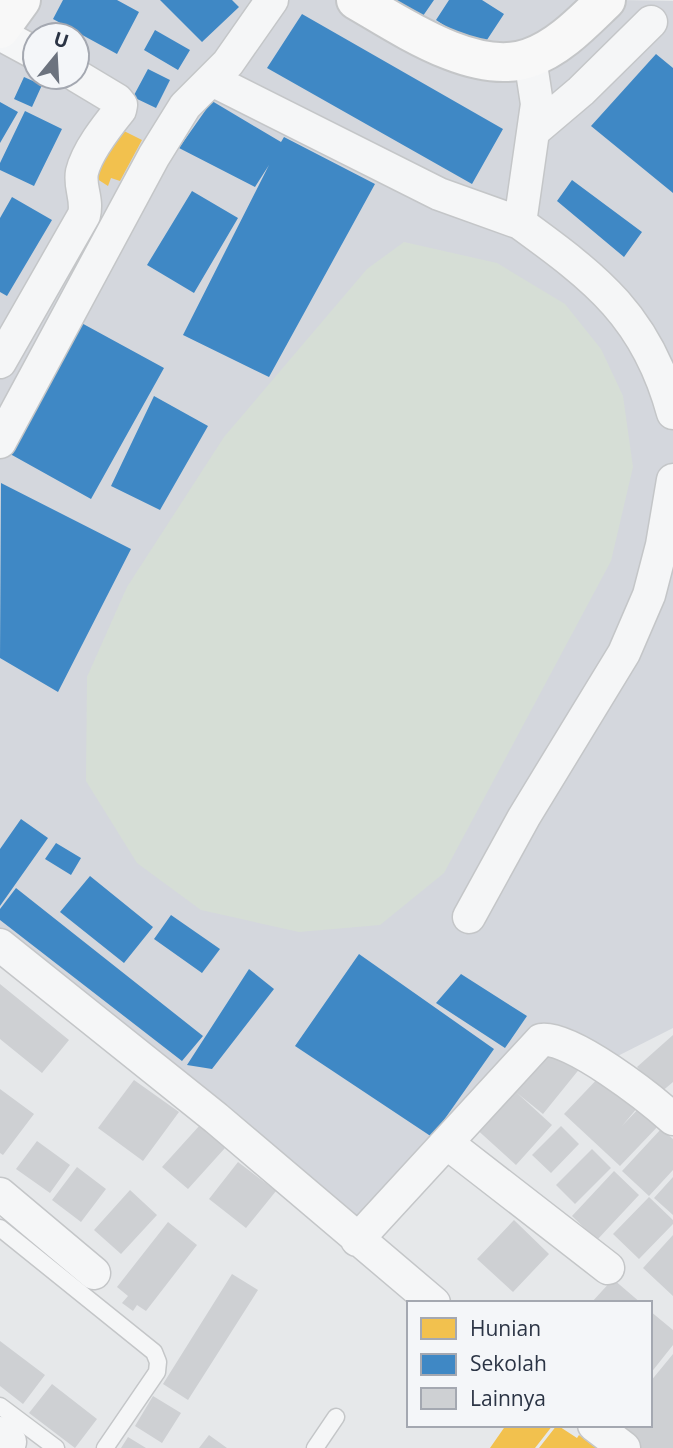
<svg xmlns="http://www.w3.org/2000/svg" width="673" height="1448" viewBox="0 0 673 1448" font-family="'Open Sans',sans-serif">
	<rect width="100%" height="100%" fill="#e6e8ea"/>
	<!-- built -->
	<path fill="#d4d7dd" fill-rule="evenodd" d="M29,0h318l146,68 126,-68 54,1v1027l-75,38 -35,-23 -207,185 -356,-287v-904zM35,35h42v42h-42z
		M367,0h214l-65,54z"/>
	<!-- green -->
	<path fill="#d6ded6" d="M404,242l93,21 68,41 36,45 22,47 10,71 -22,94 -167,312 -64,52 -81,7 -98,-22 -64,-47 -51,-82 1,-104 40,-90 97,-150 143,-168z"/>
	<!-- homes -->
	<path fill="#f2c14e" d="M120,129l22,11 -22,41 -9,-3 -3,8 -17,-11z
		M506,1425h47l-18,23h-45z
		M557,1425l20,13 2,-3 17,13h-57z"/>
	<!-- schools -->
	<path fill="#3f88c5" d="M63,0h54l22,12 -22,42 -64,-35z
		M160,0h72l7,7 -37,35z
		M379,0h55l-18,26z
		M449,0h33l22,14 -23,35 -45,-29z
		M302,14l201,115 -31,55 -205,-116z
		M155,30l35,20 -12,20 -34,-20z
		M656,54l17,14v125l-82,-67z
		M148,69l22,11 -14,28 -23,-11z
		M24,77l18,8 -10,22 -18,-8z
		M212,101l69,41 3,-5 91,47 -106,193 -86,-42 86,-170 -14,22 -76,-39z
		M0,102l18,10 -18,31z
		M25,111l37,18 -28,57 -34,-16v-7z
		M572,180l70,52 -18,25 -67,-56z
		M192,191l46,27 -44,75 -47,-28z
		M12,197l40,23 -45,76 -7,-4v-74z
		M76,320l88,48 -73,131 -88,-49z
		M154,396l54,30 -48,84 -49,-24z
		M1,483l130,66 -73,143 -58,-34z
		M21,819l27,19 -48,68v-57z
		M56,843l25,15 -10,17 -26,-16z
		M90,876l63,51 -29,36 -64,-51z
		M16,888l187,148 -21,25 -182,-141v-11z
		M171,915l49,34 -18,24 -48,-34z
		M359,954l135,95 -62,88 -137,-91z
		M249,969l25,20 -62,80 -25,-4z
		M461,974l66,42 -22,32 -69,-45z"/>
	<!-- building -->
	<path fill="#ced0d3" d="M0,984l69,56 -27,33 -42,-34z
		M673,1035v47l-13,11 -23,-26z
		M547,1040l34,27 -38,47 -26,-21 35,32 -36,40 -43,-39z
		M602,1074l36,33 -16,19 19,-20 19,18 -40,42 -56,-52z
		M134,1080l45,32 -36,49 -45,-33z
		M0,1089l34,25 -31,41 -3,-2z
		M200,1125l25,23 -37,41 -26,-22z
		M561,1126l18,18 -28,29 -19,-18z
		M661,1129l12,10v31l-24,26 -27,-25z
		M37,1141l33,24 -20,28 -34,-24z
		M592,1149l19,19 -36,36 -19,-19z
		M238,1162l38,29 -30,37 -37,-29z
		M77,1167l29,22 -25,33 -29,-22z
		M614,1171l25,24 -42,45 -25,-24z
		M673,1177v38l-19,-17z
		M130,1190l27,25 -36,39 -27,-24z
		M649,1197l24,23v4l-34,35 -26,-25z
		M514,1220l35,34 -36,38 -36,-33z
		M168,1222l29,23 -51,66 -9,-6 -4,6 -11,-8 6,-7 -11,-9z
		M673,1235v61l-30,-28z
		M232,1274l26,16 -70,110 -25,-16z
		M613,1279l28,24h-50z
		M650,1311l23,19v15l-23,29z
		M0,1341l45,34 -22,29 -23,-18z
		M673,1354v94h-37l-21,-23h35v-43z
		M52,1384l45,35 -22,29 -46,-35z
		M153,1396l28,17 -19,30 -27,-17z
		M209,1435l18,13h-28z
		M128,1437l18,11h-25z"/>
	<g fill="none" stroke-linecap="round" stroke-linejoin="round">
		<!-- lane casing -->
		<g stroke="#c4c6c8" stroke-width="19">
			<path id="lane" d="M0,1228l154,124 4,10 -1,10 -52,76
				M0,1406l56,42
				M315,1448l21,-31"/>
		</g>
		<!-- street casing -->
		<g stroke="#c4c6c8" stroke-width="35">
			<path id="street" d="M0,34l35,19
				M530,58l7,46 -17,119c77,56 127,94 153,190
				M212,80l227,114 81,29
				M535,130l46,-39 70,-69
				M0,362l84,-147c4,-16 -5,-28 -2,-43 5,-21 25,-46 38,-62l1,-5 -4,-5 -40,-24
				M0,442l154,-286 31,-50 43,-43 44,-63
				M469,917l55,-100 100,-164 25,-58 13,-50 11,-65
				M0,945l216,173 218,185
				M447,1143l161,125
				M0,1194l94,79
				M357,1240l184,-200c29,-5 110,59 132,79
				M594,1425l30,23
				M0,1433l10,9"/>
		</g>
		<!-- secondary casing -->
		<g stroke="#c4c6c8" stroke-width="42">
			<path id="secondary" d="M356,0c45,26 119,77 173,58 30,-10 55,-37 77,-58
				M0,29l21,-29"/>
		</g>
		<!-- lane -->
		<use href="#lane" stroke="#f5f6f7" stroke-width="16"/>
		<!-- street -->
		<use href="#street" stroke="#f5f6f7" stroke-width="32"/>
		<!-- secondary -->
		<use href="#secondary" stroke="#f8f8f8" stroke-width="38"/>
	</g>
	<!-- legend -->
	<rect x="407" y="1301" width="245" height="126" fill="#f4f6f9" stroke="#a4a8b1" stroke-width="2"/>
	<rect x="421" y="1318" width="35" height="21" fill="#f2c14e" stroke="#a4a8b1" stroke-width="2"/>
	<text x="470" y="1336" font-size="21" fill="#2b3445">Hunian</text>
	<rect x="421" y="1354" width="35" height="21" fill="#3f88c5" stroke="#a4a8b1" stroke-width="2"/>
	<text x="470" y="1371" font-size="21" fill="#2b3445">Sekolah</text>
	<rect x="421" y="1388" width="35" height="21" fill="#ced0d3" stroke="#a4a8b1" stroke-width="2"/>
	<text x="470" y="1406" font-size="21" fill="#2b3445">Lainnya</text>
	<!-- north arrow -->
	<g transform="translate(56 56) rotate(18)"><circle r="33" fill="#f4f6f9" stroke="#a4a8b1" stroke-width="2"/>
	<path d="M0-5L12 26L0 18L-12 26Z" fill="#6c737f"/>
	<text y="-10" font-size="19" font-weight="bold" text-anchor="middle" fill="#2b3445">U</text>
	</g>
</svg>
